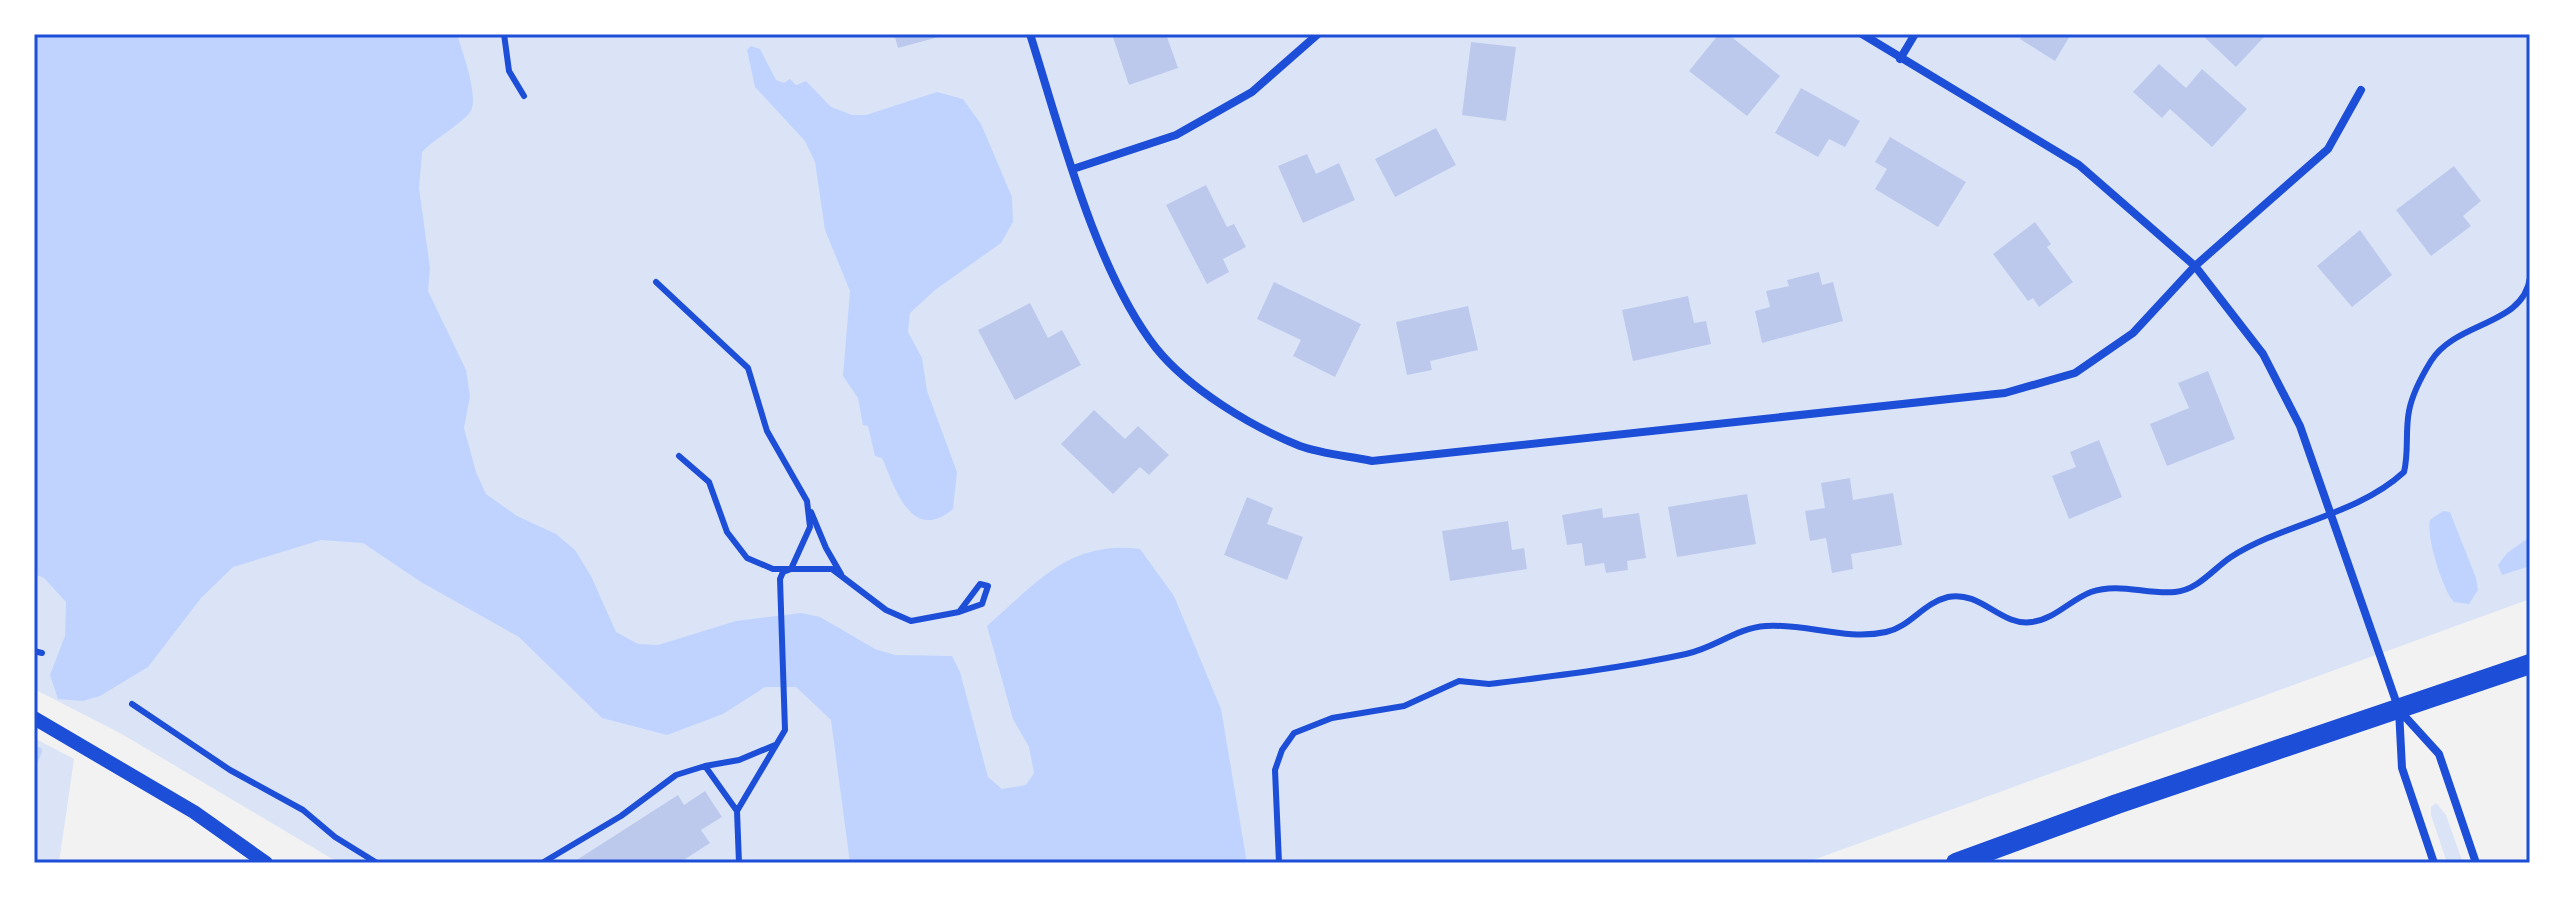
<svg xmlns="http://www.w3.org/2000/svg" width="2564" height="897" viewBox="0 0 2564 897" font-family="Merriweather,serif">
	<rect width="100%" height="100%" fill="#f2f2f2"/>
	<!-- green -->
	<path fill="#dbe4f7" d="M34,34h2496v565l-725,264h-1466l-219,-130 -86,-44z
		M34,738l40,21 -15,104h-25z
		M2436,803l10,12 17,48h-16l-16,-48v-8z"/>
	<!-- water -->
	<path fill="#bfd3fe" d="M34,34h423c5,17 23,65 13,78 -5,9 -37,28 -48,40l-3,36 11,80 -2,23 38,79 4,26 -6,32 12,44 10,22 31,22 39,18 19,16 16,26 25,56 22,12 20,1 78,-24 65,-8 19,4 55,32 20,6 57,1 8,16 28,105 14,12 24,-4 8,-12 -5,-26 -16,-28 -26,-93c49,-42 81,-86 153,-77l34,47 47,113 26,154h-397l-19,-143 -35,-33h-31l-42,27 -56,21 -65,-17 -83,-81 -98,-55 -58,-39 -42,-3 -88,27 -32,31 -53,69 -48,29 -17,5 -25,-2 -8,-24 15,-39 1,-34 -22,-24 -10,-4z
		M751,46l9,3 16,31 8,3 6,-4 6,6 10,-4 25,26 21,8h14l71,-23 26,7 18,25 31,73 1,25 -12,21 -66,47 -25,23 -2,19 14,26 5,33 30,81 -4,37c-43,36 -59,-25 -71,-51l-7,-2 -7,-30 -5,-1 -5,-27 -15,-22 7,-85 -25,-61 -10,-68 -10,-21 -50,-54 -8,-37z
		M2443,511l7,1 26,66 2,12 -9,14 -15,-2c-12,-13 -28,-66 -24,-82z
		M2530,537v29l-28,9 -4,-10 9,-12z"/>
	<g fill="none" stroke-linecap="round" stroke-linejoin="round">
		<!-- stream -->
		<path stroke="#bfd3fe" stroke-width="8" d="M34,761l4,-10"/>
	</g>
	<!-- building -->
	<path fill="#bdc9ec" d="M894,34h51l1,1 -48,13z
		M1112,34h54l12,34 -49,17z
		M1719,34h9l52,42 -33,40 -58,-45z
		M2023,34h48l-16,27 -35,-22z
		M2201,34h62l2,2 -29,31z
		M1471,42l45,5 -10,74 -44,-6z
		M2159,64l27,24 16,-19 45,40 -35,38 -42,-38 -8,9 -29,-26z
		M1801,88l59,33 -15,26 -16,-8 -11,18 -43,-24z
		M1436,128l20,37 -61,32 -20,-38z
		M1890,137l76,45 -28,45 -63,-38 12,-20 -12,-7z
		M1307,154l9,20 23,-11 16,37 -52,23 -25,-57z
		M2454,166l27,35 -18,15 8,10 -40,30 -35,-46z
		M1206,185l21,42 7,-3 12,23 -23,12 6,13 -22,12 -41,-79z
		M2035,222l16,22 -4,3 26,35 -34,25 -6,-9 -5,3 -35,-47z
		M2360,230l32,45 -40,32 -35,-41z
		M1819,272l3,13 11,-3 10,39 -81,22 -7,-32 15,-4 -4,-16 23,-5 -2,-6z
		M1274,282l87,42 -26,53 -42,-21 8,-16 -44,-21z
		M1688,296l6,27 12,-2 5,23 -78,17 -11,-51z
		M1030,303l18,35 14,-8 19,35 -66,35 -37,-70z
		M1468,306l10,44 -48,11 2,9 -25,5 -11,-53z
		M2208,371l27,68 -68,27 -17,-42 39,-16 -11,-25z
		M1094,410l31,29 13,-13 31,29 -20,20 -9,-8 -27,27 -52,-50z
		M2099,440l23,57 -53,22 -17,-43 24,-9 -6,-15z
		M1850,478l3,22 40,-7 9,52 -51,9 2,15 -21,4 -6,-35 -16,3 -5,-30 20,-3 -4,-25z
		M1747,494l9,50 -79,13 -9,-50z
		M1247,497l26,11 -6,16 36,13 -16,43 -63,-25z
		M1602,508l1,10 36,-5 7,45 -19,3 1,9 -22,3 -2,-10 -19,3 -3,-23 -15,2 -5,-30z
		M1508,521l4,29 12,-2 3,21 -77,12 -8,-50z
		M705,791l17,26 -21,13 9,13 -31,20h-107l106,-68 6,10z"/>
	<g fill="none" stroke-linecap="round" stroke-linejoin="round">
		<!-- service -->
		<path stroke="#1d4ed8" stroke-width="6" d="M504,34l5,37 15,25
			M656,282l92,86 19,63 40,70 3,26 -19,42 -8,3 -3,7 5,151 -48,81 2,52
			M679,456l30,26 18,50 20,26 26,11h59l54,41 25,11 48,-9 21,-28 8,2 -6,18 -23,8
			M811,512l15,36 15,26
			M34,651l8,2
			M132,704l98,66 73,40 32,27 42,26
			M737,811l-32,-45 34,-6 36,-15
			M542,863l79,-47 55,-41 29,-9
			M1279,863l-4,-93 7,-20 12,-17 38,-15 72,-12 55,-25 30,3c65,-8 133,-16 197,-30 29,-6 50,-26 80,-28 39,-3 80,15 120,6 24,-5 37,-29 62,-35 33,-7 53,30 84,25 23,-3 38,-22 59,-30 28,-10 56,3 84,0 23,-2 38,-23 56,-35 53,-34 125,-41 173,-85 5,-20 1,-41 5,-61 3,-16 14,-37 22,-50 25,-40 92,-35 99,-83"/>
		<!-- minor -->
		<path stroke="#1d4ed8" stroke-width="8" d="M1030,34c30,95 65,236 126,314 33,41 96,79 144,98 22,8 49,10 72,15l633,-68 70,-20 58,-40 62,-67 133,-117 33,-59
			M1862,34l217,131 116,101 68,88 37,72 99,284 3,58 32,95
			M1900,59l15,-25
			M1073,169l103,-34 76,-43 66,-58
			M2399,710l40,44 37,109"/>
		<!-- tertiary -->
		<path stroke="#1d4ed8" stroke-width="14" d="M34,718l160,94 72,51"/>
		<!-- primary -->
		<path stroke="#1d4ed8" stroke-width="20" d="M1956,863l161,-59 413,-140"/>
	</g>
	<!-- border -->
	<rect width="2564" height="897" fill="none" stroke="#ffffff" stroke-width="72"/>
	<rect x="36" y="36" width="2492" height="825" fill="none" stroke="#1d4ed8" stroke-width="3"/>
</svg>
